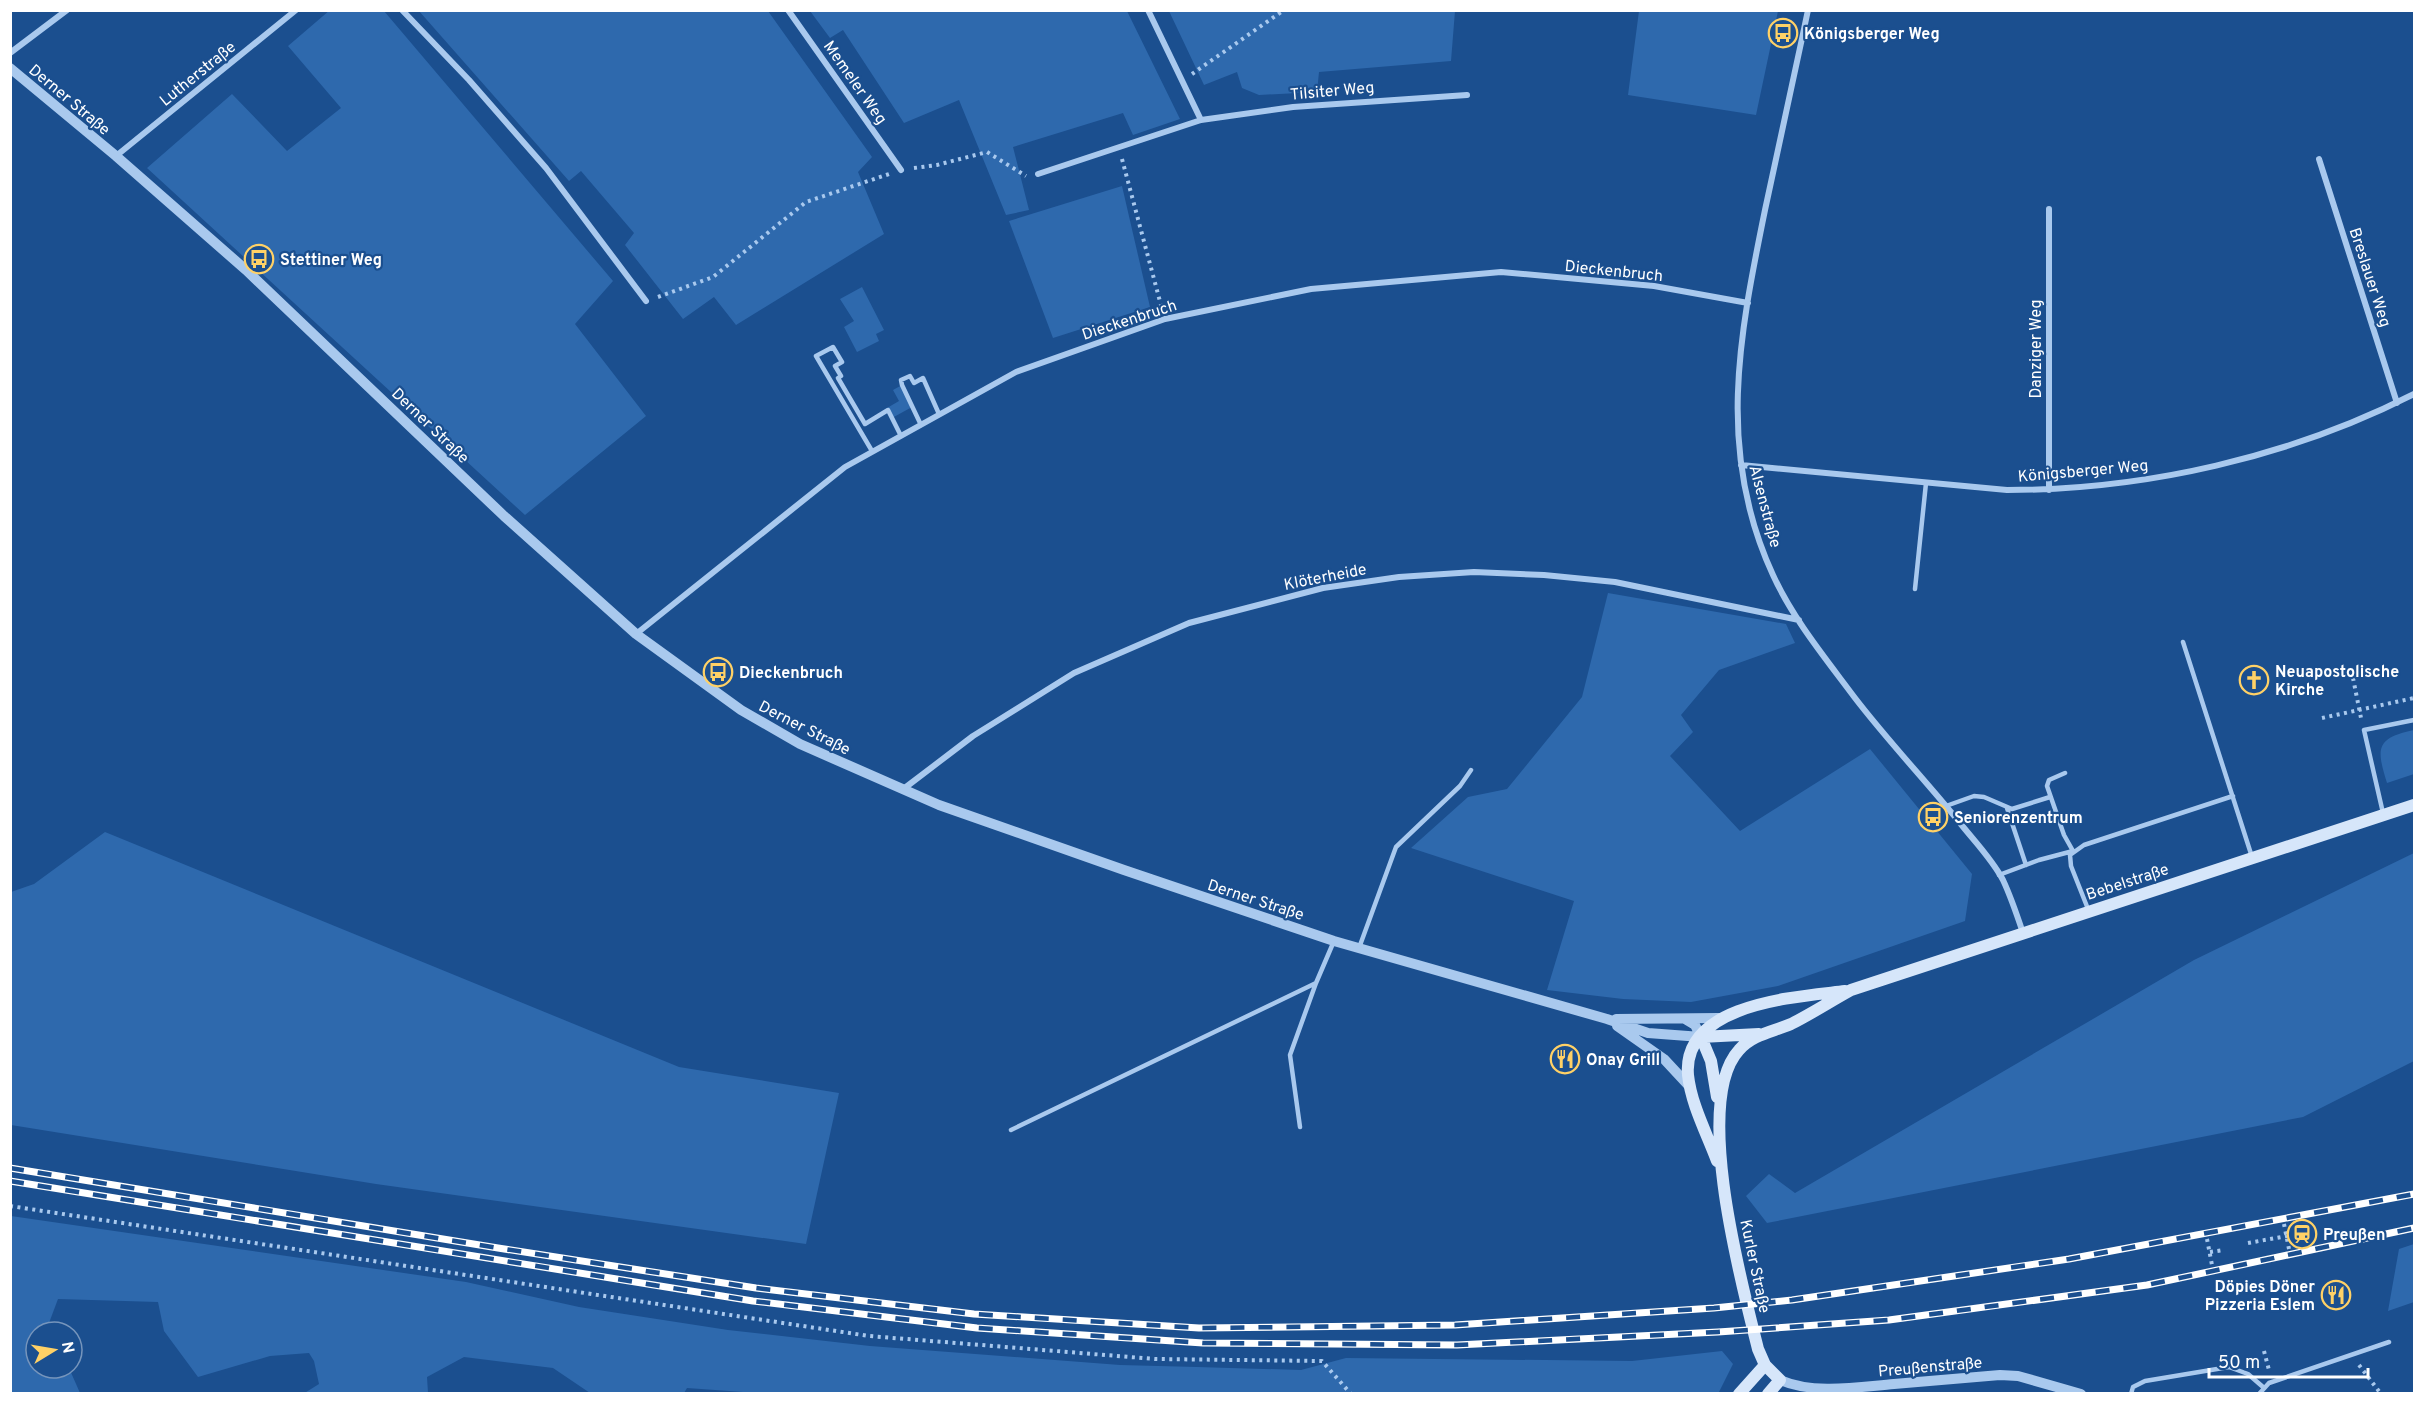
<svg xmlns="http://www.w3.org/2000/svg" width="2425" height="1404" viewBox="0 0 2425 1404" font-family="Overpass,sans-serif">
	<rect width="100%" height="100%" fill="#1b4f8f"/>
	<!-- green -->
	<path fill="#2e69ad" d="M330,10l54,1 229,270 -38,43 71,92 -121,99 -378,-347 85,-74 55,57 54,-43 -53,-62z
		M419,11h349l104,146 -14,15 26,62 -148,91 -22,-28 -31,22 -58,-74 9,-12 -53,-62 -12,10z
		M810,11h317l53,108 -47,16 -10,-22 -110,34 16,63 -23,5 -47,-115 -55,23 -61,-93 -13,8z
		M1169,11h286l-4,50 -132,11 -2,20 -58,3 -17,-7 -5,-16 -33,13z
		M1639,11h139l-22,104 -128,-20z
		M1122,186l28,121 -97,31 -44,-117z
		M862,287l22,43 -8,4 3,7 -22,11 -13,-25 10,-6 -14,-22z
		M902,385l10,22 -20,11 -5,-10 12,-7 -6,-11z
		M1608,593l178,31 9,19 -76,27 -38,45 12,17 -23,24 70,75 130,-82 102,125 -7,47 -187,65 -87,16 -68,-3 -76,-9 27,-89 -163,-53 57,-51 39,-8 75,-92z
		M2414,730v44l-27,9c-11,-35 -11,-45 27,-53z
		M105,832l574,235 160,26 -33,151 -430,-60 -365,-59v-233l23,-8z
		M2414,853v208l-111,56 -536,106 -21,-27 23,-22 26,19 399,-233z
		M11,1216l455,66 113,25 149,23 142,16 250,19 77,2 104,3 45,-12 286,3 90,-10 11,13 -15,30h-948l-83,-6 -3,5h-94l-37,-25 -89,-11 -37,20 1,16 -125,1 16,-10 -5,-23 -5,-8 -39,3 -72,21 -34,-46 -6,-29 -100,-3 -9,24 4,9h-17v36h33l11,25h-69z
		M2414,1244v58l-26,9 11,-62z"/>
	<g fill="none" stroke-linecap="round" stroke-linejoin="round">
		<!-- path -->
		<path stroke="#a9c9ee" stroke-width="4" stroke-dasharray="3 4.5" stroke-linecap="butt" d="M1192,74l92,-64
			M1122,159l40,150
			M914,168l23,-3 50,-13 39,24
			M658,297l55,-20 93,-75 83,-28
			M2353,678l8,40
			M2322,718l92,-20
			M10,1206l859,130 286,23 167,2 29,33
			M2284,1224l5,25
			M2207,1239l5,26
			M2248,1243l39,-7
			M2210,1252l14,-2
			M2264,1351l5,19
			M2359,1365l22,29"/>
		<!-- service -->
		<path stroke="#a9c9ee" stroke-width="4.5" d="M921,425l-19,-40 -1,-5 9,-4 4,7 9,-5 16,36
			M872,451l-56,-95 17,-9 9,15 -7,4 6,10 -3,2 27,46 23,-14 13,26
			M1915,589l11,-106
			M2183,642l69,215
			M1946,806l28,-10 10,1 28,12 38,-12
			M2007,808l19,57
			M2383,813l-19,-83 50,-10
			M1999,875l40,-15 34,-9 -9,-16 -17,-49 2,-6 16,-7
			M2088,909l-17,-43 -1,-11 14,-10 149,-49
			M1359,948l37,-101 64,-61 11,-16
			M1300,1127l-10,-72 26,-72
			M1011,1130l305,-147 18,-42
			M2131,1394l2,-7 12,-6 84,-14 19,7 15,13
			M2259,1394l10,-11 120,-41"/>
		<!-- minor -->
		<path stroke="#a9c9ee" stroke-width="6" d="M402,10l67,70 77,88 100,133
			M788,10l113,160
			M1148,10l53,110
			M1808,10c-14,67 -29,134 -43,200 -26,127 -49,242 8,365 20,44 53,84 82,123 33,43 71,83 105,125 15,19 32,36 43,57 8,17 14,35 20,53
			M10,53l57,-43
			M116,156l180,-146
			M2319,159l78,244
			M1038,174l163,-54 92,-13 174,-12
			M1741,465l266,25c139,0 283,-33 407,-96
			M2049,490v-281
			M636,634l209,-167 171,-95 149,-53 146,-30 190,-17 153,14 94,17
			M902,790l71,-54 101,-63 115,-50 134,-35 76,-11 75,-5 70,3 71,7 184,38"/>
		<!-- tertiary -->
		<path stroke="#a9c9ee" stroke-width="10" d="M10,68l106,88 130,114 258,246 132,118 105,76 59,34 139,61 185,65 210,71 273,78 41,14 53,4 -6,-12 -10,-6
			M1616,1019l103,-1
			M1617,1026l47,33 26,28
			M1780,1380c35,15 78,7 114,4 35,-3 70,-6 106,-9l18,1 63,18"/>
		<!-- secondary -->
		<path stroke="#d6e6fa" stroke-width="12" d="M1701,1037l10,24 6,36
			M1701,1037l58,-3
			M1717,1161c-10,-27 -26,-57 -29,-86 -6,-72 109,-78 157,-84
			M1739,1394l26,-29
			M1768,1394l12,-14 -15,-15 -7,-16c-16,-64 -66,-248 -19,-299 14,-16 34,-18 52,-26 20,-10 40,-23 60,-34l563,-185"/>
		<!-- rail casing -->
		<g stroke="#fff" stroke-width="7">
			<path id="rail" d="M10,1168l488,80 258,40 218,26 225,14 256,-3 259,-17 78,-8 277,-41 345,-65
				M10,1181l743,120 224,27 226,15 254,2 261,-13 171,-12 258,-35 267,-57"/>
		</g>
		<!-- rail -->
		<use href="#rail" stroke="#1b4f8f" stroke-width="4.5" stroke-dasharray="14" stroke-linecap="butt"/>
	</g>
	<!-- icons -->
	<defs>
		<g id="bus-ring" transform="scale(1.5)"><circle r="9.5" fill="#1b4f8f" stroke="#ffd166" stroke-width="1.5"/><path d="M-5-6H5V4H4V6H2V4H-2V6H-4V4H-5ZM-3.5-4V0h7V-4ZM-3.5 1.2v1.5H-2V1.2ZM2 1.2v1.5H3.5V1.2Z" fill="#ffd166"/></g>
		<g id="church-ring" transform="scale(1.5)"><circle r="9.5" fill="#1b4f8f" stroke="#ffd166" stroke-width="1.5"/><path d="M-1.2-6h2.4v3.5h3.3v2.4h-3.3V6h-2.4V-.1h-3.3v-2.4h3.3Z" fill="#ffd166"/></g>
		<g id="restaurant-ring" transform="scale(1.5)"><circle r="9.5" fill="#1b4f8f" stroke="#ffd166" stroke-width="1.5"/><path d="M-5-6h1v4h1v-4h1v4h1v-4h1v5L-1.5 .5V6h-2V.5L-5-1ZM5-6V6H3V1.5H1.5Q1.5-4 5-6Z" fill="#ffd166"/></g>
		<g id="station-ring" transform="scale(1.5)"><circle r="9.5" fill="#1b4f8f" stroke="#ffd166" stroke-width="1.5"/><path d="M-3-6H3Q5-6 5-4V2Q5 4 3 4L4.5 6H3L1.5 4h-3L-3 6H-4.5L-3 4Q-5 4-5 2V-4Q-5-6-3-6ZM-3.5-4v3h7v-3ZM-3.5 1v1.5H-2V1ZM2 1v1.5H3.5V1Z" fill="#ffd166"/></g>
	</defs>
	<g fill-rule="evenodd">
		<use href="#bus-ring" x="1783" y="33"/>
		<use href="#bus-ring" x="259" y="259"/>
		<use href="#bus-ring" x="718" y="672"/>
		<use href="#church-ring" x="2254" y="680"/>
		<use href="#bus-ring" x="1933" y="817"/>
		<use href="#restaurant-ring" x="1565" y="1059"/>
		<use href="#station-ring" x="2302" y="1234"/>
		<use href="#restaurant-ring" x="2336" y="1295"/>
	</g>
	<g text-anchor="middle" stroke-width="4.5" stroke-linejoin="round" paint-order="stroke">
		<!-- poi labels -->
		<g font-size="16" font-weight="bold" fill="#fff" stroke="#1b4f8f" text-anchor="start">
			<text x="1804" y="39">Königsberger Weg</text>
			<text x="280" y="265">Stettiner Weg</text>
			<text x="2275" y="677">Neuapostolische<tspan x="2275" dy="18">Kirche</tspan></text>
			<text x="739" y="678">Dieckenbruch</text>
			<text x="1954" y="823">Seniorenzentrum</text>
			<text x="1586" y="1065">Onay Grill</text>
			<text x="2323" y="1240">Preußen</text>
			<text x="2315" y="1292" text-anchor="end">Döpies Döner<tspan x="2315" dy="18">Pizzeria Eslem</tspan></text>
		</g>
		<!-- street labels -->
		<g font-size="16" fill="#fff" stroke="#1b4f8f">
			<text transform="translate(197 73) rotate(-39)" y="6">Lutherstraße</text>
			<text transform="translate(856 82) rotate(55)" y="6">Memeler Weg</text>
			<text transform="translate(1332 90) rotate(-5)" y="6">Tilsiter Weg</text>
			<text transform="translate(70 99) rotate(40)" y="6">Derner Straße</text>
			<text transform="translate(1614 270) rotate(6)" y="6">Dieckenbruch</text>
			<text transform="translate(2371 277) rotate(72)" y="6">Breslauer Weg</text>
			<text transform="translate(1129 319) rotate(-18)" y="6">Dieckenbruch</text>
			<text transform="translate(2035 349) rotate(-90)" y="6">Danziger Weg</text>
			<text transform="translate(431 425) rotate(44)" y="6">Derner Straße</text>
			<text transform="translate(2083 470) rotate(-5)" y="6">Königsberger Weg</text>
			<text transform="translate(1766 506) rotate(75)" y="6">Alsenstraße</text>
			<text transform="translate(1325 576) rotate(-11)" y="6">Klöterheide</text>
			<text transform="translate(805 727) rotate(27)" y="6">Derner Straße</text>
			<text transform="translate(2127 881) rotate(-18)" y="6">Bebelstraße</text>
			<text transform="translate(1256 899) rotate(18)" y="6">Derner Straße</text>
			<text transform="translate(1756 1266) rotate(78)" y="6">Kurler Straße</text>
			<text transform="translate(1930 1366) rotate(-5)" y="6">Preußenstraße</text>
		</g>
	</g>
	<!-- border -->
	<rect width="2425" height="1404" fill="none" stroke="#ffffff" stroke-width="24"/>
	<!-- north arrow -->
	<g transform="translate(54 1350) rotate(79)"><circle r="28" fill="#1b4f8f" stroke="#7695bc" stroke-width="1.5"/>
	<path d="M0-4.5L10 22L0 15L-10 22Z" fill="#ffd166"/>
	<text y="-9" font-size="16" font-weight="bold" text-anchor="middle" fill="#ffffff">N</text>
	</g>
	<!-- scale -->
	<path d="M2209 1368v9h159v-9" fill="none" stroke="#ffffff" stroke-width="3"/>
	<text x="2218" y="1368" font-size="18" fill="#ffffff" stroke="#1b4f8f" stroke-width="4.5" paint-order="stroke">50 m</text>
</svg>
